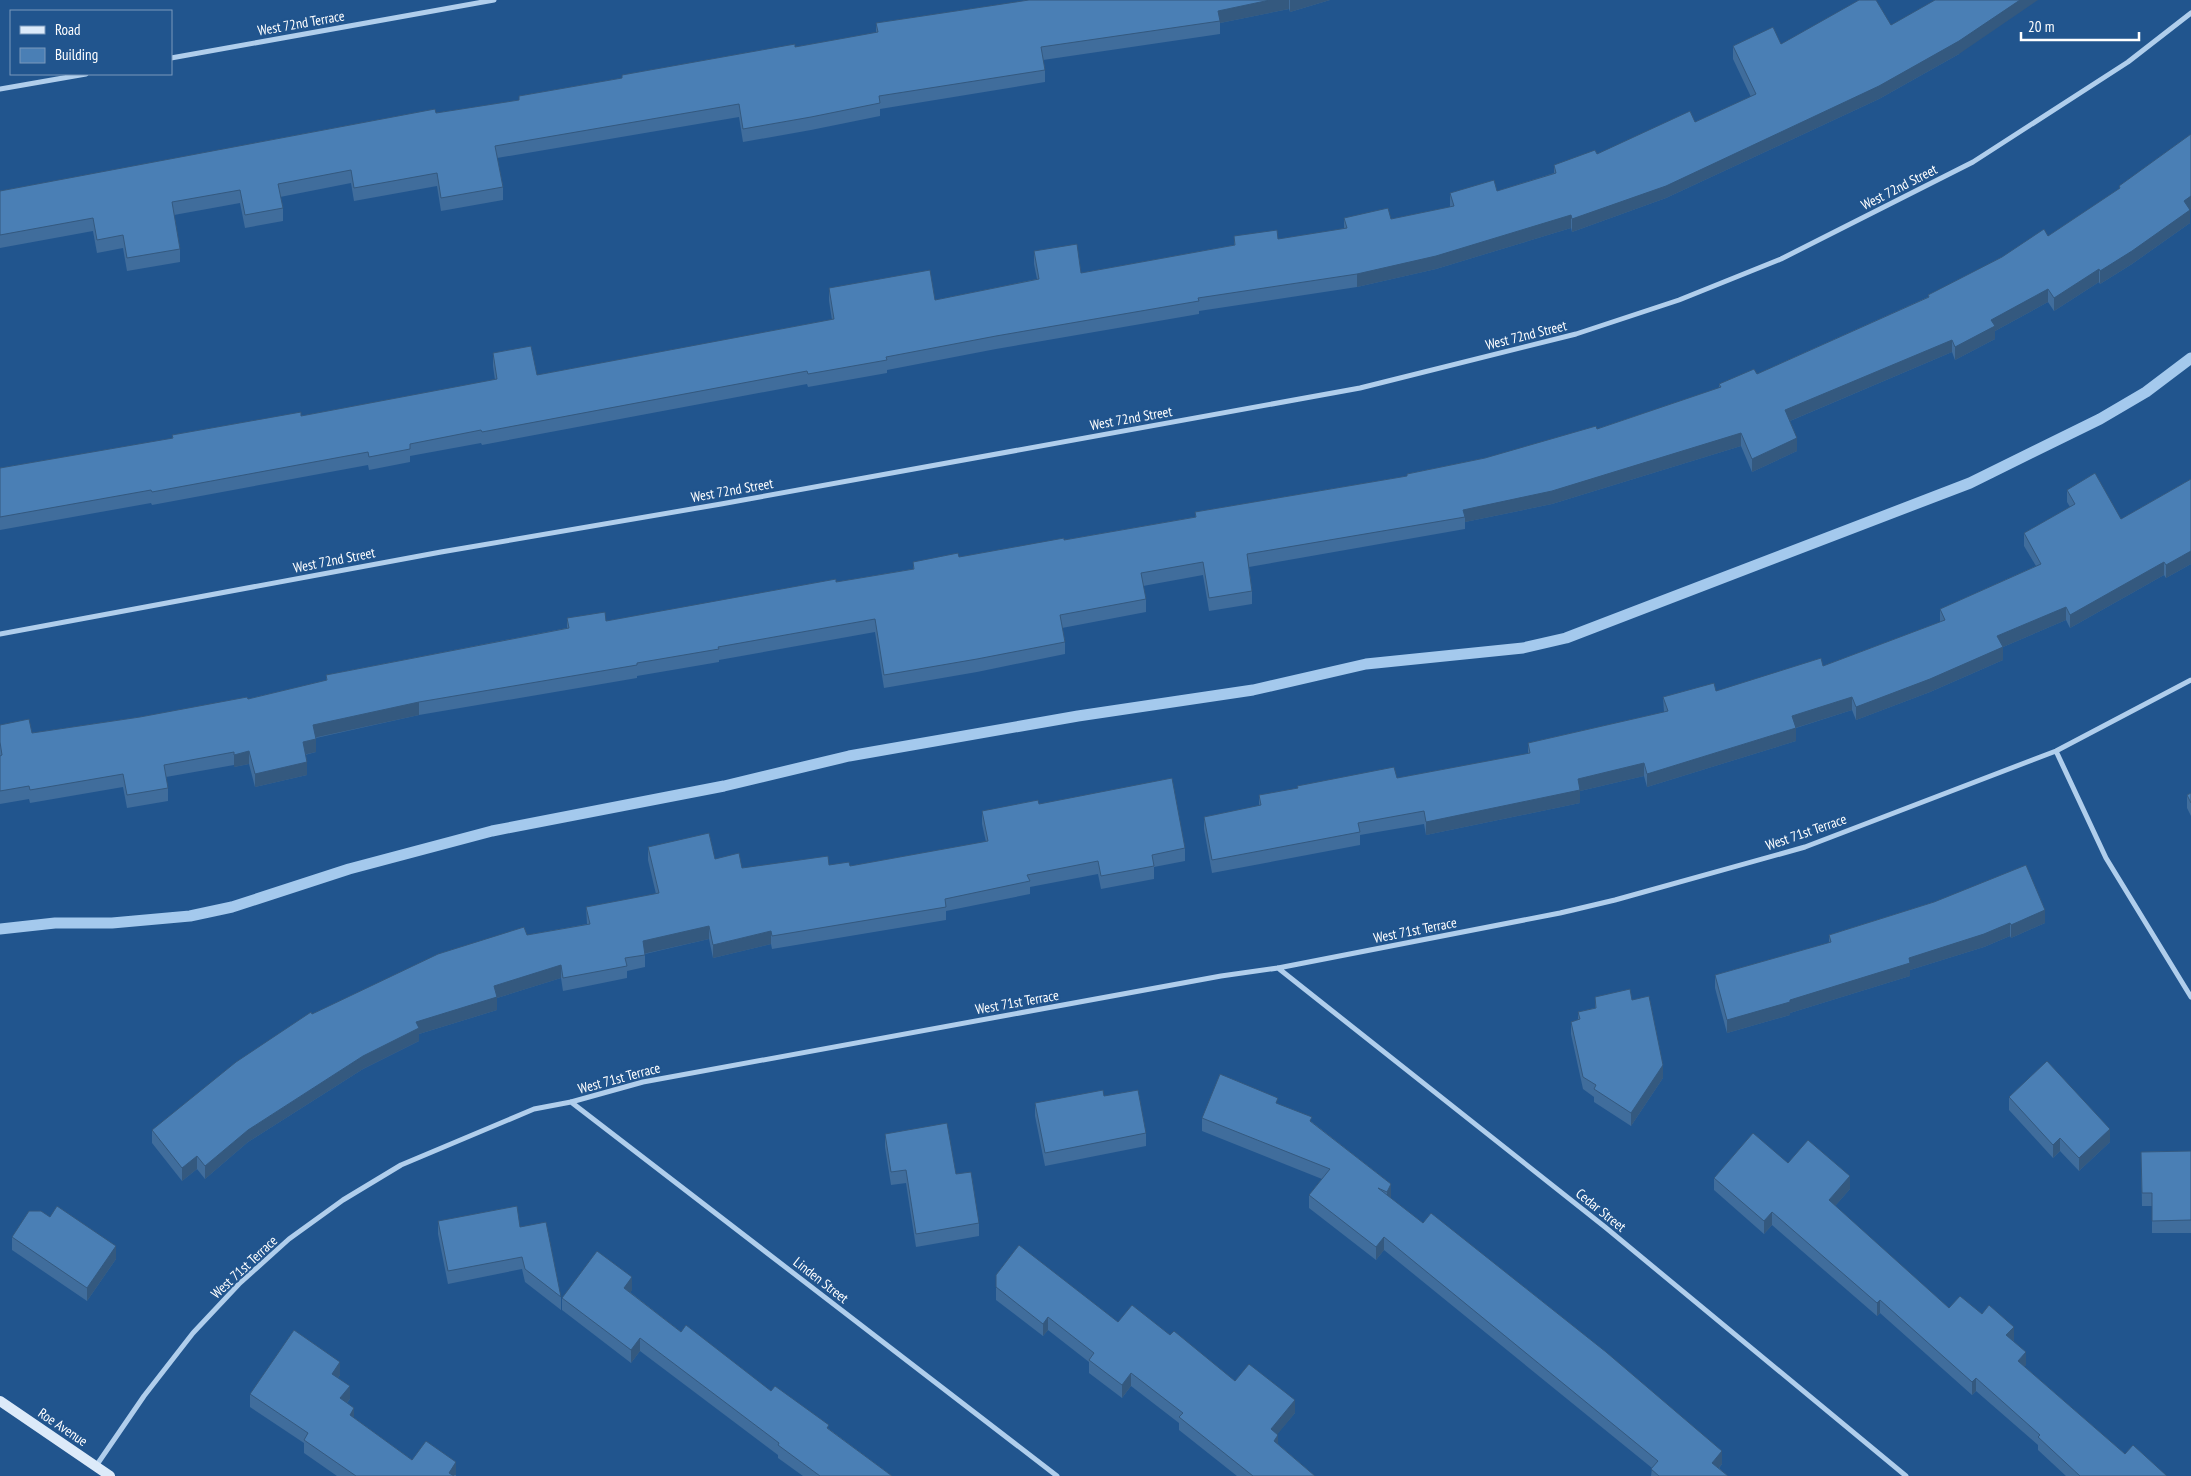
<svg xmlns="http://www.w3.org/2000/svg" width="2191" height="1476" viewBox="0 0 2191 1476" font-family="'PT Sans Narrow',sans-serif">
	<rect width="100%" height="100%" fill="#21558e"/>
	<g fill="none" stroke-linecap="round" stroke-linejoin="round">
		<!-- stream -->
		<path stroke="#a4c9ed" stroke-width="11" d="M0,929l55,-6h57l78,-7 42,-9 117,-38 143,-38 232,-45 125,-30 229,-40 175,-26 113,-26 157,-16 43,-10 404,-155 130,-64 46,-27 45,-34"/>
		<!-- minor -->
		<path stroke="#b0ceec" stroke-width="5" d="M171,58l323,-58
			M0,89l86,-15
			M0,634l441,-82 280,-48 639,-116 216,-54 103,-34 102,-41 192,-97 155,-100 63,-49
			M2056,751l50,107 85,139
			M1278,968l327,259 301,249
			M571,1102l486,374
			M96,1466l48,-70 49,-63 46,-49 50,-45 54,-39 58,-35 133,-56 37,-7 72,-20 578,-106 57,-8 282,-55 55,-13 190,-53 251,-96 135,-71"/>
		<!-- secondary -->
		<path stroke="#dceaf9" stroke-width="10" d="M0,1401l110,75"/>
	</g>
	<!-- wall -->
	<path fill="#406d9c" d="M1029,0h301l-40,12 -1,-3 -69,14v11l-177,26 2,10v12l-165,27v7l-69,14 -68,12 -4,-25 -242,41 6,29v13l-62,11 -4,-25 -83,15 -3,-18 -71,14 3,11v13l-38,7 -5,-25 -66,12 6,34v13l-53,9 -4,-23 -26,5 -4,-22 -93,17v-57l436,-78 83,-13v-4l103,-18v-3l173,-28 81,-14v-10z
		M1891,25l68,29 -80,45 -213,99 -94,34 -1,-4 -135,41 -79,18 -158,24v3l-203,35 -109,21v3l-79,14 -1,-3 -325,61 -1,-2 -71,13v6l-41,8 -1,-5 -216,40 -1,-2 -151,27v-62l172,-29v-4l129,-19 194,-36 -2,-14v-13l44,22 295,-55 -3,-19v-13l106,12 102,-21 -3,-15v-13l47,22 153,-28v-9l44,3 66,-10v-11l47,1 59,-12v-14l47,-2 57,-18v-8l43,-11 98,-32 56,-25 -18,-38v-13l48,-2z
		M2119,186l71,24v13l-58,41 -32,20 -1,-2 -45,29 -6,-9 -53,29v8l-40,21 -3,-8 -162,69 7,30 -45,21 -11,-26 -189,58 -87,18v7l-216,38 3,24v13l-43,7 -6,-36 -60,11 3,13v13l-84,16 3,14v12l-88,18 -93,16 -9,-56 -156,28v2l-82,14v2l-218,37 -103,23v14l-11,3 2,20 -52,12 -6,-23 -15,3v-2l-68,12 2,11v13l-41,7 -4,-21 -93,16 -1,-4 -29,5v-79l32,8 108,-16 108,-18 78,-18v-6l241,-47v-10l39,3 307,-52v-7l46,-5 105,-17 131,-23v-5l212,-36v-2l78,-16 112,-29 122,-41v-4l38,-10 171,-77v-2l120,-59 71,-47z
		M2191,479v85l-25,14 -2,-3 -94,53 -4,-8 -63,27v13l-73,32 -74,28 -4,-10 -56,18v13l-149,46 -3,-11 -64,15v12l-154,32 -2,-11 -64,11v10l-148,28 -8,-44v-12l55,-11v-11l138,-17 131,-24v-11l136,-31 -1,-15 53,-6 107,-25 117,-44v-13l96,-43 -12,-20v-13l46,-26 -3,-5v-12l54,29z
		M2191,793v23l-4,-8v-13z
		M1039,804l146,44v13l-31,6v12l-53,10 -3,-15 -68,13v7l-84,17v9l-174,29 -1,-5 -58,14 -4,-19 -64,15v13l-18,4v7l-64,13 -2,-13 -64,20v12l-78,24v7l-56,28 -115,73 -43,37 -8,-10 -15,12 -30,-38v-13l160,-116 215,-79 60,-11 -1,-17 70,-13 -8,-34v-13l67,12 27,9 87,-3 21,1 136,-24 -4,-18v-13z
		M1934,902l111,21 -34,15 -1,-2 -26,11 -74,23v6l-120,37v2l-63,18 -12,-45v-13l114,-32v-8z
		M1595,997l37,3 31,78 -32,48 -37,-24v-5l-11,-8 -12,-55v-12l7,-2v-8l17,-4z
		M1104,1096l42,37v13l-101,20 -10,-50v-13z
		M2009,1097l101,45 -31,29 -19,-20 -7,7 -44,-48z
		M1278,1104l34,18 79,62 -1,14 332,266 -3,4 9,8h-77l1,-8 -268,-218 -8,10 -67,-52v-13l13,-16 -120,-48v-13z
		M885,1134l71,40 23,49v13l-63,11 -10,-64 -15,2 -6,-38z
		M2191,1151v82h-39v-27h-10l-1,-54z
		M1788,1163l62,26 -15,17 114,102 33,6 32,26 -1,1 13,24 -2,1 101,88 42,22h-101l-28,-26v-5l-62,-54 -4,4 -92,-82 -3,3 -105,-91 -8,9 -50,-44v-12z
		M438,1221l82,6 41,70v13l-36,-28 -3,-13 -74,15 -10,-50z
		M12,1237l104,22 -29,42 -75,-51z
		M996,1275l122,47 52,13 65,46 60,32 -18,21 1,10 37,32h-78l-58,-46v-7l-48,-37 -9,12 -33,-25v-11l-41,-32 -5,6 -47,-36z
		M632,1290l-2,2 51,40 148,97 63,47h-89l-25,-18v-3l-138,-104 -9,12 -69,-53v-12z
		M340,1375l-2,3 12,21 -3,4 7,15 58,42 44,15v1h-119l-33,-23v-10l-54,-36v-13z"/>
	<!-- shaded-wall -->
	<path fill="#34597f" d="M1270,0h19v9l-69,14 -2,-12z
		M1290,0h40l-40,12z
		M2020,0h18l-79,54 -80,45 -213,99 -94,34v-13z
		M2191,196v13l-7,5v-13z
		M2190,210v13l-58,41 -32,20v-13z
		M1571,215v13l-135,41 -79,18v-13z
		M2099,269v13l-45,29v-13z
		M2048,289v13l-53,29v8l-40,21v-13l36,-27z
		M1952,340v12l-167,71v-13z
		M1741,433v13l-189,58 -87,18v-5l-2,-7z
		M1797,438v13l-45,21v-13z
		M2191,551v13l-25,14v-13z
		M2164,562v13l-94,53v-13z
		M2066,607v13l-63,27v13l-73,32 -74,28v-13l141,-71z
		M1852,697v13l-60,19v-13z
		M419,702v13l-106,23v-13z
		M1796,728v13l-149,46v-13z
		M316,739v13l-13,3v-13z
		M249,751v13l-15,3v-12z
		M307,762v13l-52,12v-13z
		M1644,763v13l-64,15v12l-154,32v-13l152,-43z
		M2045,910v13l-34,15v-13z
		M2010,923v13l-26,11 -74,23v6l-120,37v2l-63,18v-13l63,-20 119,-42z
		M709,926v13l-66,15v-13z
		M771,931v13l-58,14v-13z
		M561,965v13l-64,20v12l-78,24v7l-56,28 -115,73 -43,37v-13l43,-36 168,-108 78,-36z
		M1663,1065v13l-32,48v-13z
		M2110,1129v13l-31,29v-13z
		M2060,1138v13l-7,7v-13z
		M197,1156v13l-15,12v-13z
		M1850,1176v13l-21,24v-13z
		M1391,1184v13l-4,7v-12z
		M1772,1212v13l-8,9v-13z
		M1384,1237v13l-8,10v-13z
		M116,1246v13l-29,42v-13z
		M632,1277v13l-8,11v-13z
		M1880,1300v13l-3,3v-13z
		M1048,1317v13l-5,6v-12z
		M2014,1327v13l-8,8v-13z
		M640,1338v13l-9,12v-13z
		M2026,1352v13l-8,9v-13z
		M340,1362v13l-8,11v-12z
		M1131,1373v13l-9,12v-13z
		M1976,1378v13l-4,4v-13z
		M350,1386v13l-10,12v-13z
		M1295,1400v13l-24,29v-13z
		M354,1408v13l-4,-6z
		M1278,1435v13l-4,-7z
		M1722,1451v13l-10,12v-13z
		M456,1462v13l-7,1v-3z"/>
	<!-- building -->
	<path fill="#4a7fb5" stroke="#34597f" d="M1029,0h241l-52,11 2,10 -179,26 4,23 -166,26 1,7 -69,14 -68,12 -4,-25 -244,42 8,41 -62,11 -4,-25 -83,15 -3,-18 -73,14 5,24 -38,7 -5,-25 -68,12 8,47 -53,9 -4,-23 -26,5 -4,-22 -93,17v-44l435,-82 1,4 83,-13v-4l103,-18v-3l173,-31v3l83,-15 -2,-9z
		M1859,0h17l15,25 44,-25h85l-61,41 -80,45 -213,100 -94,33 -1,-4 -135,41 -79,18 -159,24 1,3 -203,35 -110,21 1,3 -79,14 -1,-3 -325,61 -1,-2 -71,14v5l-41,8 -1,-5 -216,40 -1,-2 -151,27v-49l173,-30 -1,-3 129,-23v4l196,-37 -4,-26 38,-7 6,29 297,-56 -5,-31 101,-18 5,30 104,-21 -5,-28 43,-7 4,29 154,-28 -1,-9 43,-6 1,9 69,-11 -3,-10 44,-10 3,11 63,-13 -4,-13 44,-13 3,11 59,-18 -2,-8 41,-15 2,4 93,-43 5,11 61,-28 -23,-48 40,-19 8,17z
		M2191,134v62l-7,5 6,9 -58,41 -32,20 -1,-2 -45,29 -6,-9 -57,31 4,6 -40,21 -3,-7 -167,70 12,28 -45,21 -11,-26 -189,58 -89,19 2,7 -218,37 5,37 -43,7 -6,-36 -62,11 5,26 -86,16 5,27 -88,17 -93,16 -9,-56 -157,28 1,2 -82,14v2l-218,37 -106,23 3,14 -13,3 4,20 -52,12 -6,-23 -15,4v-3l-70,13 4,23 -41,7 -4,-21 -93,16 -1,-4 -29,5v-35l2,-1 -2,-13v-17l29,-6 3,14 108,-16 107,-20 1,2 79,-19 -1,-5 243,-47 -2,-10 38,-6 1,9 230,-42v3l78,-13 -1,-7 45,-9 1,4 105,-19v2l132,-23 -1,-5 212,-36v-2l78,-16 111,-32 1,3 124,-42 -2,-3 35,-15 3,5 172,-77 -1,-2 74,-38 42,-28 4,7 72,-48 -1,-2z
		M2095,473l26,46 70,-40v72l-25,14 -2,-3 -94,53 -4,-8 -69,29 6,11 -73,32 -74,28 -4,-10 -60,19 4,12 -149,46 -3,-11 -66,16 2,11 -154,32 -2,-11 -66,12 2,9 -148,28 -8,-43 57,-12 -2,-10 39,-7 -1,-2 97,-19 3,11 133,-25 -2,-10 140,-32 -5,-14 51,-14 2,8 105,-33 2,8 122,-46 -5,-11 101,-45 -17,-31 51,-29 -8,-14z
		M1172,778l13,70 -33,7 2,11 -53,10 -3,-15 -71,14 3,6 -85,18 1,8 -174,29 -1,-5 -58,14 -4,-19 -66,15 2,14 -20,3 2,8 -64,12 -2,-13 -67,21 3,11 -81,25 3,6 -56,28 -115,74 -43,36 -8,-10 -15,12 -30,-38 84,-68 75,-50 1,2 126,-60 86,-27 3,8 63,-11 -4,-17 73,-14 -11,-46 61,-14 6,26 24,-6 3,15 86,-12 1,9 20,-3 1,4 138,-25 -6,-30 56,-11 1,4z
		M2191,793v10l-4,-8z
		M2026,865l19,45 -34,15 -1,-2 -26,11 -75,24 1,5 -120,37v2l-63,18 -12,-45 116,-33 -2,-7 105,-33z
		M1630,989l2,11 17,-4 14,69 -32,48 -37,-24 2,-4 -13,-8 -12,-55 9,-3 -2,-7 18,-4 -1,-11z
		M2047,1061l63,68 -31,29 -19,-20 -7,7 -44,-48z
		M1220,1074l58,24 -2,5 36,14 -2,4 81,63 -4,8 -9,-4 45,35 8,-10 175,139 116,99 -10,12 16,13h-69l-8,-7 7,-8 -274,-224 -8,10 -67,-52 21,-26 -128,-51z
		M1103,1090l1,6 34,-6 8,43 -101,20 -10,-50z
		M947,1123l9,51 15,-2 8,51 -63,11 -10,-64 -15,2 -6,-38z
		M1753,1133l35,30 20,-23 42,36 -21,24 120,108 11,-12 22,18 7,-9 25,22 -8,8 20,17 -8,9 107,93 8,-9 34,31h-87l-42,-39 2,-2 -64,-57 -4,4 -92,-82 -3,3 -105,-91 -8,9 -50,-43z
		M2191,1151v69l-39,1v-28h-10l-1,-41z
		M57,1206l59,40 -29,42 -75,-51 17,-26h12l9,6z
		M517,1206l3,21 26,-5 15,75 -36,-28 -3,-12 -74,14 -10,-50z
		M1019,1245l99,77 14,-17 38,30 4,-4 61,50 14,-17 46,36 -24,29 7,6 -4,6 41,35h-62l-74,-59 4,-4 -52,-40 -9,12 -33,-25 5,-7 -46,-36 -5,7 -47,-37v-12z
		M597,1251l35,26 -8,11 57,44 5,-7 85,66 4,-5 54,39 -2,3 65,48h-72l-42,-31 1,-2 -139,-105 -9,12 -69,-52z
		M294,1330l46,32 -8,12 18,12 -10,12 14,10 -4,7 62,45 14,-19 30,21 -7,11 5,3h-98l-52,-36 4,-7 -58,-39z"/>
	<g text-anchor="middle" stroke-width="4" stroke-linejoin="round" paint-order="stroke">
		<!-- street labels -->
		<g font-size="14" fill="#fff" stroke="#21558e">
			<text transform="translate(301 23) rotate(-10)" y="5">West 72nd Terrace</text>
			<text transform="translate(1899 187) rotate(-27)" y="5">West 72nd Street</text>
			<text transform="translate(1526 335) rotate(-14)" y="5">West 72nd Street</text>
			<text transform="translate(1131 418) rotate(-10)" y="5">West 72nd Street</text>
			<text transform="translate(732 490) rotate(-10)" y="5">West 72nd Street</text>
			<text transform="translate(334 560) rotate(-11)" y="5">West 72nd Street</text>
			<text transform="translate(1806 832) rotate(-19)" y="5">West 71st Terrace</text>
			<text transform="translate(1415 930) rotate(-11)" y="5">West 71st Terrace</text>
			<text transform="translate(1017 1002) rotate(-10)" y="5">West 71st Terrace</text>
			<text transform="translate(619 1078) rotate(-15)" y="5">West 71st Terrace</text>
			<text transform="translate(1601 1210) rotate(39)" y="5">Cedar Street</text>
			<text transform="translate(244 1267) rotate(-43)" y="5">West 71st Terrace</text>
			<text transform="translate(821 1280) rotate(38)" y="5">Linden Street</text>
			<text transform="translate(63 1427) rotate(34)" y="5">Roe Avenue</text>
		</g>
	</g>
	<!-- legend -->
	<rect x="10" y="10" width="162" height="65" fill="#21558e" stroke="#7a99bb"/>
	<rect x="20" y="26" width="25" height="8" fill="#dceaf9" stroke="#7a99bb"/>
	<text x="55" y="35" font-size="15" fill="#ffffff">Road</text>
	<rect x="20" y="48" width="25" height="15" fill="#4a7fb5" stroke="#7a99bb"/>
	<text x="55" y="60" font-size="15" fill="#ffffff">Building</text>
	<!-- scale -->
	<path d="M2021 32v8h118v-8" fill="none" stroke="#ffffff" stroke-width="2.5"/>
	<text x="2028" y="32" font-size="15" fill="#ffffff" stroke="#21558e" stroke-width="4" paint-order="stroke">20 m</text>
</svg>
